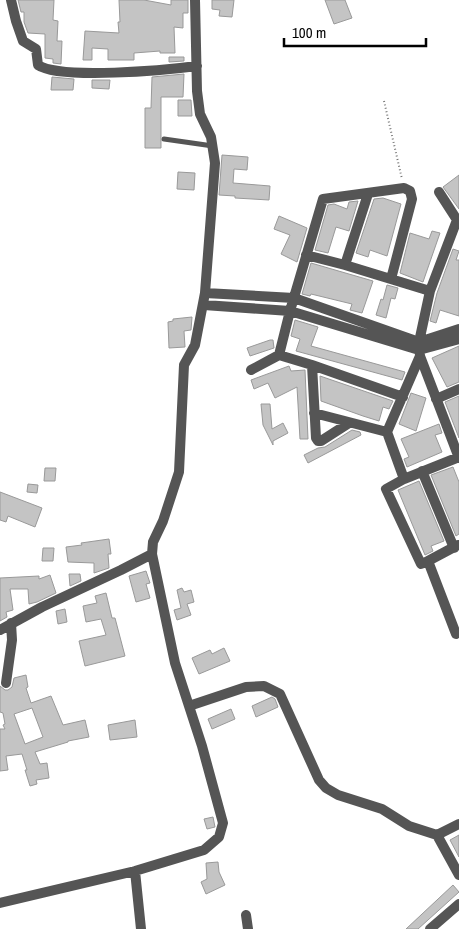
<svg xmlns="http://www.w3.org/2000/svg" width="459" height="929" viewBox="0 0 459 929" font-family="'Archivo Narrow',sans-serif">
	<rect width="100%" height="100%" fill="#fff"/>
	<!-- building -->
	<path fill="#c4c4c4" stroke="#999" fill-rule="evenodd" d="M18,0h36l-1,20 5,1 -1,20h5l-1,23 -8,-1v-4l-8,-1v-24l-17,-1 -4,-11v-10h-3z
		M119,0h25l27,5v-5h17v13h-5v15l-9,-1 1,26h-15v-2l-26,2v7h-26v-11l-16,-1v12h-9l2,-29 34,2 -1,-11h2z
		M212,0h22l-2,17 -13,-1 1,-6 -8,-1z
		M325,0h20l7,18 -18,6z
		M169,57h15v4l-15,1z
		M184,74l-1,23h-22v51h-16v-40h6l1,-31z
		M52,77l22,2 -1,11h-22z
		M92,80h18l-1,9 -17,-1z
		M178,100h13l1,16h-14z
		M222,155l26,2 -1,13 -13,-1 -1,14 37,3 -1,14 -34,-2v-2l-16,-1z
		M178,172l17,1 -1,17 -17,-1z
		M459,175v34l-16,-22z
		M383,198l18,6 -14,52 -17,-6 -2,7 -12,-4 18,-54z
		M358,201l-9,30 -13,-4 -8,26 -13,-3 13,-45 6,-1 13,5 2,-7z
		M279,216l28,12 -10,34 -16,-8 9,-19 -16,-6z
		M432,231l8,2 -17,49 -23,-9 10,-40 19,6z
		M453,249l6,2 -3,9h3v56l-19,-6 -4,13 -6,-2 7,-28z
		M311,263l62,18 -11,32 -12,-3 2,-6 -41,-10 -1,2 -8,-2z
		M387,285l11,3 -3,11 -4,-1 -5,20 -10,-3 5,-16 2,1z
		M192,317l-1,13 -7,1 1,16 -16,1 -1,-26 5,-1v-2z
		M295,320l23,7 -7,19 94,26 -3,8 -106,-29 4,-12 -9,-3z
		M270,340h3l1,8 -24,8 -3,-8z
		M459,346v36l-12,5 -15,-29z
		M289,366l2,5 14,-1 3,69h-8l-3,-52 -22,11 -7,-15 -14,6 -3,-9z
		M320,376l35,12 38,13 -4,8 -6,-2 -4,14 -16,-5 -42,-15z
		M411,393l15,5 -10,33 -17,-7z
		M459,396v42l-14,-36z
		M261,404h9l2,25 11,-6 5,10 -15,8v4l-10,-20z
		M439,424l3,9 -7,2 7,17 -35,15 -3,-8 5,-2 -8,-18z
		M352,430l8,2 1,3 -53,28 -4,-8 14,-7 7,-1z
		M453,467l6,15v52l-3,2 -25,-61z
		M45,468h11l-1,13h-11z
		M419,481l25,60 -13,5 2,5 -8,4 -27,-65z
		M28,484l10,1 -1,8 -10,-1z
		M0,492l42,16 -7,19 -27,-11 -2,6 -6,-2z
		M109,539l2,15h-3l1,14 -15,5v-10l-26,-1 -2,-15 16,-2 -1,-2z
		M43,548h11l-1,13h-11z
		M146,571l4,12 -4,1 4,14 -14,4 -7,-26z
		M69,574h11l1,7 -11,5z
		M50,575l6,18 -19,9 -8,2 -1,-15h-18l3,21 -7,2 1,5 -7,4v-43l39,-2v3z
		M182,588l2,4 7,-2 3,12 -7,2 4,11 -14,5 -3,-10 7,-2 -4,-18z
		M106,593l6,25h3l10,38 -40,10 -6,-25 27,-6 -5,-16 -15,3 -3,-16 14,-3 -2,-7z
		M65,609l2,13 -9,2 -2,-13z
		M224,648l6,13 -31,13 -7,-16 18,-8 2,4z
		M26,675l2,12 -2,1 5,15 20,-7 12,29 22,-5 4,17 -21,4v1l-33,10 5,12 7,-1 2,15 -13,2 1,4 -7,2 -5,-16h2l-5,-16 -16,2 2,14 -8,1v-42h5l-2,-4 2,-1 -2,-11 -3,-1v-26l5,4h3l4,-3 2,-9zM32,708l11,29 -18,7 -11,-30z
		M272,697l3,2 3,8 -22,10 -4,-11z
		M231,709l4,10 -23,10 -4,-10z
		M135,720l2,17 -27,3 -2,-15z
		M213,817l2,10 -8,2 -3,-10z
		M459,835v22l-9,-17z
		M218,862l1,10 6,13 -19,9 -5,-12 6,-3 -1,-16z
		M453,885l6,7 -41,37h-12z"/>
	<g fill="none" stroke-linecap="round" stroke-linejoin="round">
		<!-- path -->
		<path stroke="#777" stroke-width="2" stroke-dasharray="1 2.5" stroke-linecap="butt" d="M384,101l18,78"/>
		<!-- lane -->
		<path stroke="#555" stroke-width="5" d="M164,139l49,7"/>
		<!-- street -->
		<path stroke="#555" stroke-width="10" d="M11,0l5,21 7,20 13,8 2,16c22,15 129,5 159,1
			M439,192l20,31
			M306,255l39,10 85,26
			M345,265l23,-71
			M205,293l89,5 125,44 11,-51 27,-71
			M204,305l86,6 129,39 40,-11
			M279,355l11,-44 33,-112 81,-11 6,3 2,8 -21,80
			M420,356l39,102
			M312,365l4,73 2,3h3l28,-18
			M251,370l28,-15 33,10 91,32
			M436,399l23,-10
			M314,413l73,19
			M422,471l32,77
			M404,479l55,-22
			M428,561l30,-16
			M0,630l42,-23 79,-37 31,-16
			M456,634l-28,-73 -7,3 -35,-75 18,-10 -17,-47 33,-76 -1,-14 40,-13
			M6,683l6,-43 -1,-17
			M189,706l57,-19 18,-1 16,8 39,86 7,8 12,7 44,14 27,17 28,9 22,40
			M437,835l22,-11
			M135,871l6,58
			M0,903l135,-32 69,-21 15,-13 4,-14 -21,-77 -27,-83 -23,-109 1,-12 10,-21 16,-49 5,-107 11,-20 10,-52 10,-130 -4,-26 -11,-23 -3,-23 -2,-91
			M246,915l2,14
			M430,929l29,-25"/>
	</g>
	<!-- scale -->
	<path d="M284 38v8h142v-8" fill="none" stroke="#000000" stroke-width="2.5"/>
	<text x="292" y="38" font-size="15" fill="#000000" stroke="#ffffff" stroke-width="4" paint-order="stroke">100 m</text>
</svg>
